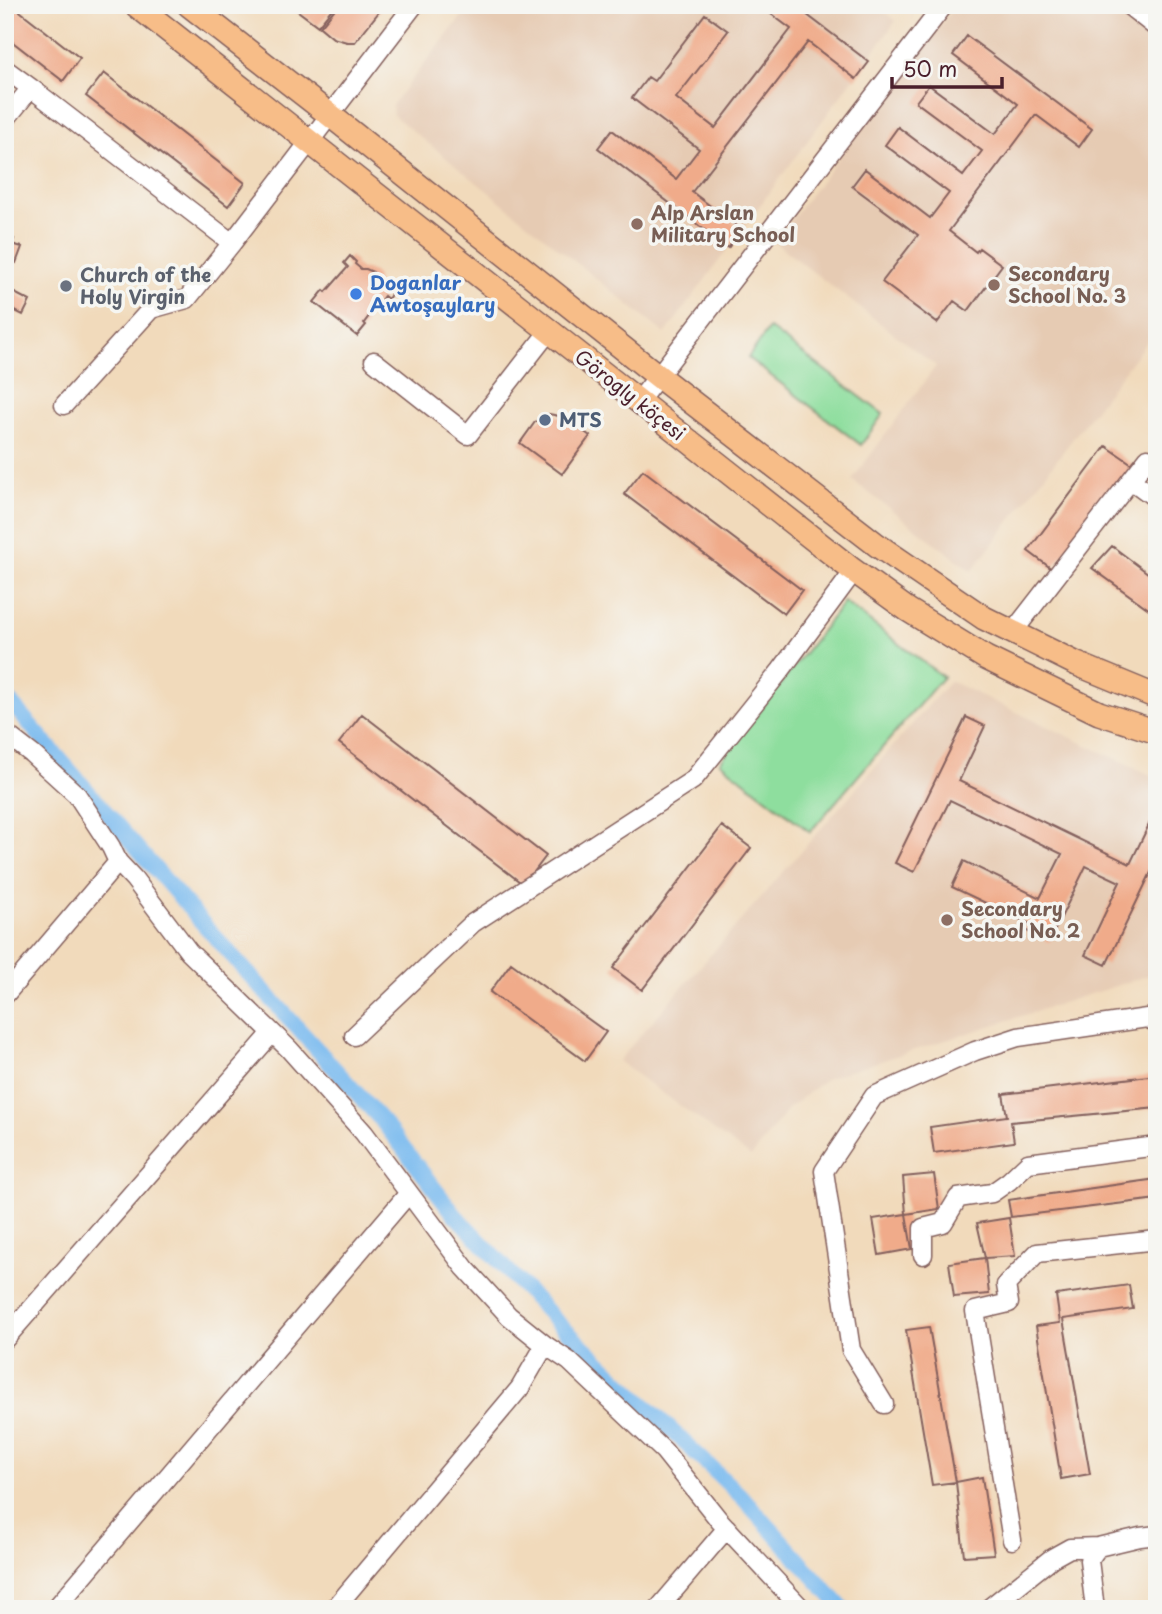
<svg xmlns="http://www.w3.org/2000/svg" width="1162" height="1614" viewBox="0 0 1162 1614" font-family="'Playpen Sans',sans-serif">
	<rect width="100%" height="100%" fill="#f6f6f2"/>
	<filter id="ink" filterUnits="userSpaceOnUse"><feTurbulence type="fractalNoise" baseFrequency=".0143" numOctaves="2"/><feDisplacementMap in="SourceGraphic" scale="14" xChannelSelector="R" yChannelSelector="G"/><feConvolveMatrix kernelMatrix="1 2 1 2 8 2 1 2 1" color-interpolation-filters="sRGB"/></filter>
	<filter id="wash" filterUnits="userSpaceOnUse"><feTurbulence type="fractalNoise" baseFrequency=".00686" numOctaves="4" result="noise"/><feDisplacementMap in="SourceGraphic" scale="28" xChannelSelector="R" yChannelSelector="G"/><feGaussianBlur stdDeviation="1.57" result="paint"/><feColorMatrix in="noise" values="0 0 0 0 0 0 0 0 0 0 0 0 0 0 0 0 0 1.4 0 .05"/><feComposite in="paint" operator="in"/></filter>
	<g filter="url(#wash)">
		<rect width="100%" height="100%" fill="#f1dabb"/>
		<!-- built -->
		<path fill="#e6cbb3" d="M471,5h405l20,16 -231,313 -272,-219 -1,-10z
			M956,5h158l43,35v288l-185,243 -120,-91 84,-114 -162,-124z
			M950,681l207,97v136l-8,12 4,48 -326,104 -39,31 -37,48 -133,-96z"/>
		<!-- green -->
		<path fill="#8ede9e" stroke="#6c7e64" stroke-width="2" d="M769,328l114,86 -22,31 -113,-87z
			M844,602l99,75 -133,155 -90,-70z"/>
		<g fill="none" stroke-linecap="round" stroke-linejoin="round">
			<!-- canal -->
			<path stroke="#7bbbef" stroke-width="16" d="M5,696l192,221 185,204 73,94 100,105 188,178 100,111"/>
		</g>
		<g id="blocks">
			<!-- building -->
			<path fill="#f0ab8a" d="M5,5h7l68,53 -17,23 -58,-45z
				M290,5h45l-17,21z
				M338,5h40l4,3 -27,34h-8l-14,-4 -13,-11z
				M759,5h35l75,57 -13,17 -48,-37 -116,150 50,38 -14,18 -130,-100 14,-18 64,49 23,-30 -67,-51 16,-21 6,4 51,-67 23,17 -52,67 39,30 76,-99z
				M967,36l125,93 -13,18 -43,-32 -87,116 27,21 3,-4 23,17 -34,46 -14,-10 -17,22 -55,-41 36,-47 -66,-49 13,-17 65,49 19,-25 -64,-48 13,-18 65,49 19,-25 -66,-49 13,-17 66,49 23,-30 -65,-49z
				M104,73l141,110 -17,23 -142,-110z
				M5,235l9,4 -2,5 10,3 -6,16 -11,-4z
				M350,256l6,6 -1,2 6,5h5l7,3 3,4 2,8 6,4 3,-3 6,6 -5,8 -4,-3 -20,27 2,2 -9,11 -43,-34 10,-12 2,2 22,-25 -4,-4z
				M5,288l25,13 -7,14 -18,-9z
				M549,414l15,3 26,19 -28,38 -42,-31 15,-21z
				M1106,446l29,20 -83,103 -24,-18z
				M643,470l159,120 -18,24 -160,-120z
				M1112,546l45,34v35l-65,-47z
				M362,714l184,142 -22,29 -185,-142z
				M966,717l19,9 -26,55 171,83 27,-56v52l-51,105 -21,-10 35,-73 -34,-16 -37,76 -24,-12 3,-7 -76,-36 12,-26 76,37 22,-44 -112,-54 -36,72 -19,-9z
				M722,826l29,22 -109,142 -29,-22z
				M511,963l95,69 -21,29 -95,-69z
				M1157,1075v33l-146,14 3,20 -80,11 -4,-26 77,-11 -4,-22z
				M934,1174l5,35 -33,5 -3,-37z
				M1157,1179v20l-146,18 -3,-17z
				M906,1214l6,35 -33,6 -6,-36z
				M1009,1218l6,38 -30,2 -8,-35z
				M985,1258l4,36 -35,3 -5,-34z
				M1129,1285l4,24 -70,10 27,155 -29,5 -25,-153 24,-3 -4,-28z
				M929,1327l27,155 -24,3 -26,-155z
				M982,1477l12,77 -30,2 -8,-74z"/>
		</g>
	</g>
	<g filter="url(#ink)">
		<use href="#blocks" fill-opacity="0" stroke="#84605d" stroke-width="2"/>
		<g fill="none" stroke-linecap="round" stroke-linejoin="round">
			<!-- minor casing -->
			<g stroke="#84605d" stroke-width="21">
				<path id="minor" d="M1128,5l29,23
					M5,69l26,19
					M5,120l26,-32 201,155
					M374,361l94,74 81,-104
					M639,401l305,-396
					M64,405l87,-96 36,-10 45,-56 182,-238
					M1131,480l26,19
					M1013,632l135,-174
					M5,733l27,21 45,41 34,52 7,15 16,17 55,73 100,97 75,84 101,135 44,48 36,29 24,16 95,90 55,69 83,89
					M5,995l113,-133
					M354,1036l119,-113 220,-143 88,-110 73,-99
					M923,1255v-27l20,-5 15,-25 34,-5 17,-12 19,-18 129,-17
					M5,1339l267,-306
					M884,1404l-33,-54 -27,-179 50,-75 101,-45 43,-14 129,-19 10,5
					M1012,1540l-37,-229 34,-8 -3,-18 31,-32 120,-13
					M55,1609l354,-416
					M334,1609l186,-221 25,-43
					M658,1609l69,-81
					M988,1609l64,-51 18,-10 28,-1
					M1096,1609l-2,-8 -5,-41 9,-13 42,-10 17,-2"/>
			</g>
			<!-- major casing -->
			<g stroke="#84605d" stroke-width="26">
				<path id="major" d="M136,5l714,563 58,42 78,48 113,55 58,19
					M189,5l141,110 328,261 219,169 107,73 93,46 80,33"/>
			</g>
			<!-- minor -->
			<use href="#minor" stroke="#fff" stroke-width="18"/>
			<!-- major -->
			<use href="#major" stroke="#f7bd88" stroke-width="23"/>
		</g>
	</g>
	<!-- markers -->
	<g fill="#8d6e63" stroke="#f6f6f2" stroke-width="2.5">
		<circle cx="637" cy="224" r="7"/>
		<circle cx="994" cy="285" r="7"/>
		<circle cx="947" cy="920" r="7"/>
	</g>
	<circle fill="#6b7280" stroke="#f6f6f2" stroke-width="2.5" cx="66" cy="286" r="7"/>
	<circle fill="#3f7fe0" stroke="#f6f6f2" stroke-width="2.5" cx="356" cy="294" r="7"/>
	<circle fill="#5c6f8a" stroke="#f6f6f2" stroke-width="2.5" cx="545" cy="420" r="7"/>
	<g text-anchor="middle" stroke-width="7" stroke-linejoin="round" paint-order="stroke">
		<!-- education labels -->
		<g font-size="19" font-weight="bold" fill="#785e54" stroke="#f6f6f2" text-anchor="start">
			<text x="651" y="220">Alp Arslan<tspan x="651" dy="22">Military School</tspan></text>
			<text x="1008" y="281">Secondary<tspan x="1008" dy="22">School No. 3</tspan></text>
			<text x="961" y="916">Secondary<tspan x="961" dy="22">School No. 2</tspan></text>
		</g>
		<!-- worship labels -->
		<g font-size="19" font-weight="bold" fill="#5b616d" stroke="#f6f6f2" text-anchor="start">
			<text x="80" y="282">Church of the<tspan x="80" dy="22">Holy Virgin</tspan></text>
		</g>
		<!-- shop labels -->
		<g font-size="19" font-weight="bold" fill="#366cbe" stroke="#f6f6f2" text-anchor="start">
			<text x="370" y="290">Doganlar<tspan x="370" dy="22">Awtoşaylary</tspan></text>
		</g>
		<!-- street labels -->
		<g font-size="19" fill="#4a1f2b" stroke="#f6f6f2">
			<text transform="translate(630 395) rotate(38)" y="7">Görogly köçesi</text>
		</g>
		<!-- service labels -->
		<g font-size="19" font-weight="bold" fill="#4e5e75" stroke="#f6f6f2" text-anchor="start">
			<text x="559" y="427">MTS</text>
		</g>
	</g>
	<!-- margin -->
	<rect width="1162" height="1614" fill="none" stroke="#f6f6f2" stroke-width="28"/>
	<!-- scale -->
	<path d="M892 77v10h110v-10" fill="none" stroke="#4a1f2b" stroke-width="3.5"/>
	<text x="903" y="77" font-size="21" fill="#4a1f2b" stroke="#f6f6f2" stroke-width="5" paint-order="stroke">50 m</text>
</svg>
